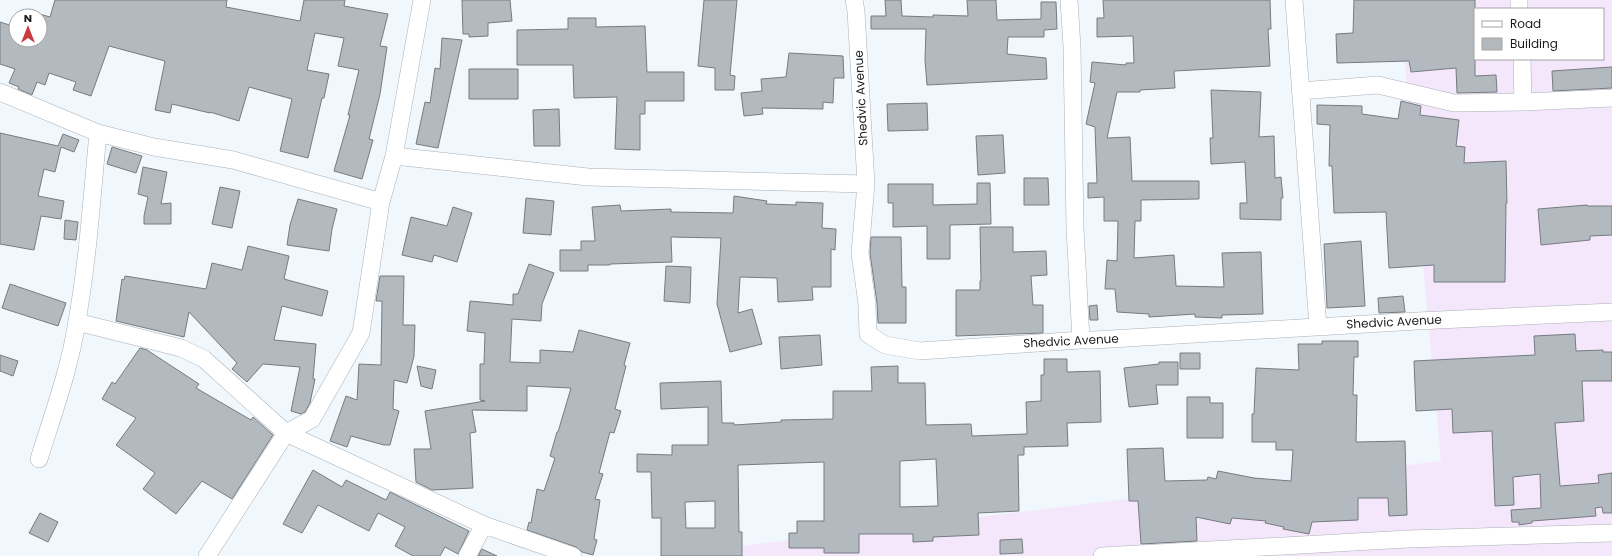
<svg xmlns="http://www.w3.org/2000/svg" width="1612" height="556" viewBox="0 0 1612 556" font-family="Poppins,sans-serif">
	<rect width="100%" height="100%" fill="#f1f8fd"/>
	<!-- industrial -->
	<path fill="#f4e7fb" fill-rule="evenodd" d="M1399,0h213v556h-937v-2l766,-93zM1475,9h128v50h-128z"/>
	<!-- building -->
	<path fill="#b3babf" stroke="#767b80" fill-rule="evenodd" d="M55,0h172l-1,7 74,14 4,-21h41l-1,6 44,8 -8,32 7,1 -7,47 -11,45 4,1 -11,39 -28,-8 16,-56h-2l11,-45 -21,-4 6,-28 -29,-5 -8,37 22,4 -5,24h-2l-14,60 -28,-7 12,-52 -43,-12 -10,34 -29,-9v1l-38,-9 -2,9 -15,-3 10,-49 -56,-15 -18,50 -18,-6 3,-8 -27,-9 -4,12 -8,-3 -5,13 -14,-6 1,-2 -10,-4 6,-14 -15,-5v-42l16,5v13h24v-24h-5l1,-3 14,4z
		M462,0h48l2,21 -24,2v13l-19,1v-3h-6z
		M704,0h33l-7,75 5,1 -1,14h-19v-22l-17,-2z
		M885,0h16l1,16 31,1v-2l35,1 -1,-16h29l1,20 44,-1v-17h15l1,27 -13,1v7h-36l-1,17 39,4 1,21 -120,6 -2,-25 1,-31h-55v-13h15z
		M1103,0h167l1,29h-3l2,37 -96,5 1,17 -35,2v2h-23l-10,46 23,-1 2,44h67v18l-58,1v21h-6l-1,37 40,-3 2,31 48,1 -2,-34 39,-1 2,62 -41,1v3l-27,-1v-3l-46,3v-3l-32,-2 -2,-23h-10l2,-29 10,1 1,-40h-14v-24l-16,1v-15h9l-2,-56 -9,-3 9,-41 -5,-1 2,-20 34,3v-2h8l-1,-27 -36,1v-19h7z
		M1354,0h121v76l21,-1 1,17 -40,1 -1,-25 -45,4 -2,-11 -72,2 -1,-29 17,-1z
		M568,18h28v9l49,-1 2,46h37v29h-39v13h-5v36l-25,-1 2,-52 -43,1 -1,-33h-56v-35l51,-1z
		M442,38l20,2 -24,108 -22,-4 9,-42 5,1 5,-35 5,1z
		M789,53l54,3 1,22h-10l-1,25 -10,-1v7l-61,-1 1,6 -19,2 -3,-23 21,-2 -1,-12 25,-2z
		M1612,67v21l-59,3 -1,-20z
		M469,69h49v30h-49z
		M1211,90l50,2 -2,45 15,-1 1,42 6,-1 2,21h-2v22l-41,-1v-16h7l-2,-41 -34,2 -1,-26h3z
		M1401,101l20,5 -1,9 39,5 -3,26 9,1 -1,16 42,-2 1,42h-1l-1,79h-71v-17l-45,3 -3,-56 -52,1 -2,-47h-3l1,-41 -13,-1v-19l45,1v8l36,5z
		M927,103l1,27 -40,1 -1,-27z
		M559,109l1,37h-26l-1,-36z
		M0,133l58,13 5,-12 16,6 -5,12 -13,-5 -6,25 -11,-3 -6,27 26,5 -3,18 -20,-3 -7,34 -34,-6z
		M1003,135l2,38 -27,2 -2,-39z
		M112,147l30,9 -6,17 -29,-9z
		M143,167l24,5 -6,32 10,-1v21h-27v-8l4,-19 -10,-3z
		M1024,178h24l1,27h-25z
		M977,183h13l1,41 -41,1v34h-23v-33l-34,1v-24h-5v-19h45v21l44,-1z
		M220,187l20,4 -8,37 -20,-4z
		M734,196l33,5 -1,3 30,1v-3l27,1 -1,25 14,1 -1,21 -4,-1v38h-19l1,13 -35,2 -1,-24 -37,-1 -2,36 14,-4 10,35 -32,8 -13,-48 4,-66 -50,-1 1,25 -62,2v1h-22v6h-28v-21h21v-9h14l-3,-34 28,-2 1,6 50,-2v3l62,1z
		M526,198l28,3 -3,34 -28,-2z
		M298,199l39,10 -5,20 -3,22 -42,-6 3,-20z
		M1587,205v1h25v29l-22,1v4l-49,5 -3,-36z
		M453,207l19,6 -15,49 -23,-7 -2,7 -30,-7 9,-38 36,9z
		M65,220l13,2 -2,18 -12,-1z
		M980,227h33v25l33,-1 1,24 -16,1 2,29h10v28l-87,3v-46h24v-9h1z
		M871,237h30l1,50h4v36h-28l-1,-20 -7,-50z
		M1361,241l4,65 -38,2 -3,-64z
		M248,246l41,10 -5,23 44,12 -6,25 -40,-10 -8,34 42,4 -3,35h2l-5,24 -5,9 -4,2 -10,-3 9,-44 -37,-3 -16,18 -15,-13 5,-6 -48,-51 -5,25 -68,-16 6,-42 2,1 1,-4 81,13 6,-26 30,7z
		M529,264l25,9 -12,31 -1,17 -29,-2 -2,43 30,1v-13l33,2 6,-22 51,13 -6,22 2,1 -11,43 6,2 -7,22 -4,-1 -11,41 4,1 -8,25 5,1 -6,39 3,1 -4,15 -11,-3 -6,-5 -49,-17 2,-8 2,1 6,-34 7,2 11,-33 -5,-2 7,-24h1l13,-44 -44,-2v25l-55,-1 4,22 -6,1 3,55 -41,2 -16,-8 -2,-33h17l-6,-38 60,-10 -5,-1v-36h4l1,-31 -18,-2 3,-30 43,4v-11h5z
		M666,266l25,1 -1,36 -26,-2z
		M380,276h24l-1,49h12l-1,31 -7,27 -13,-3 -1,29 6,2 -9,34h-6l-33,-9 -4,11 -17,-6 16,-45 11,4 2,-36 22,1 1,-64h-6z
		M10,284l56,19 -8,23 -56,-18z
		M1403,296l2,16 -26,1 -1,-15z
		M1097,305l1,15h-8l-1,-14z
		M1575,334l1,17 27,-1v2h9v29h-30l2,40 -29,2 5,63 39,-3 -1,-8 14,-2v40h-9l-1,-6 -7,1 1,8 -64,5v2l-13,2v-3h-7l-1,-12 30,-2 -1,-34 -27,3 1,28 -19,1 -3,-75 -39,2 -1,-24 -36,2 -2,-50 121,-6 -1,-19z
		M820,335l2,30 -41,4 -2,-32z
		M1322,341h36v16h-4l-1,38h4l-1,47 49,-1 2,74 -18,1 -1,-18h-30v22l-46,2 -3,12 -26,-5 1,-2 -19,-4 1,-2 -34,-3 -2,6 -34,-7 1,24 -56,3 -3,-43h-9l-2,-52 36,-1 2,33 42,-1 1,-3 8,2 2,-8 36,7 37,3 2,-31h-17v-8h-24v-28h2l2,-46 43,2 -1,-26h24z
		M140,348l7,2 52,34 -3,4 55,32 2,-3 20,18 -41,64 -30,-18 -26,33 -33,-25 12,-16 -39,-28 20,-27 -34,-19 10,-17 3,2z
		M1180,353h20v16h-20z
		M0,355l18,6 -5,15 -13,-5z
		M1044,359h23v13l33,-1 1,51 -34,1 1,23 -44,1v8h-6l1,56 -41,2 1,22 -46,2v4l-20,1v-8h-54v19h-35v-5h-35v-15h8v-12h27v-59l-86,3 1,67h3v24h-81v-38h-9l-1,-46h-14v-18l35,1v-10h36v-38l-47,2 -1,-26 61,-2 1,42h12v2l47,-3v-2l52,-1v-28h39l-1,-24 27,-1v17h27l1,42 45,-1 1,12 55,-2 -1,-32 15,-1v-26h3zM936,459l2,47 -38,1v-46zM715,501v27h-29l-1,-26z
		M1159,362h19v23h-22l2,19 -29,3 -5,-39 35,-4z
		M417,366l19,4 -4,19 -11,-3z
		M1187,397h23v6h13v35h-36z
		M313,470l29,17 4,-7 40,20 4,-8 79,39 -11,23 -13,-7 -5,9h-27l-18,-10 10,-19 -27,-14 -9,18 -51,-26 -16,28 -19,-9z
		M40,513l18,9 -10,20 -19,-9z
		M1022,539l1,14 -23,1v-14z
		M482,549l15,7h-19z"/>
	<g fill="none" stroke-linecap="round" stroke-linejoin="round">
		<!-- minor casing -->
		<g stroke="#aab0b6" stroke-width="18">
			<path id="minor" d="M854,0l2,11 10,173 -6,69 7,51 1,30 17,11 35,6 161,-11h13l323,-19 195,-9
				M1069,0l3,47 3,181 6,112
				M1294,0l24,327
				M1519,0v9
				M1522,59l1,43 89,-4
				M1300,91l78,-6 76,18 69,-1
				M0,92l98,41 56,14 79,13 148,42
				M394,156l194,21 278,7
				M77,322l104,26 23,11 82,74 198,92 89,31
				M39,459c14,-45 31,-91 38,-138 11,-62 15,-125 21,-188
				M207,556l79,-123 26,-14 49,-86 20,-131 13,-46 28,-156
				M467,556l17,-31
				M1102,556l306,-17 204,-6"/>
		</g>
		<!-- minor -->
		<use href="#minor" stroke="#fff" stroke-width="17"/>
	</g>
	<g text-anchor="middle" stroke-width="3" stroke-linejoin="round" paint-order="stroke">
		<!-- street labels -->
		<g font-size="12" fill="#191b1d" stroke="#fff">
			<text transform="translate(861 98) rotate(-93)" y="4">Shedvic Avenue</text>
			<text transform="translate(1394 322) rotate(-3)" y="4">Shedvic Avenue</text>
			<text transform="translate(1071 341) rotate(-3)" y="4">Shedvic Avenue</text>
		</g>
	</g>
	<!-- legend -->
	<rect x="1474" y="8" width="130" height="52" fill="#ffffff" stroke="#a3a4a5"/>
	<rect x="1482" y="21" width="20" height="6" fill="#ffffff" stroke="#a3a4a5"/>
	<text x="1510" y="28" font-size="12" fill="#191b1d">Road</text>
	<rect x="1482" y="38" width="20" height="12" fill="#b3babf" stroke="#a3a4a5"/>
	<text x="1510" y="48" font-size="12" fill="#191b1d">Building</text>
	<!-- north arrow -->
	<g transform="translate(28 28)"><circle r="19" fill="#ffffff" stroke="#a3a4a5"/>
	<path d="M0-3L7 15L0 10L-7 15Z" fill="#ca3a3f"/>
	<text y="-6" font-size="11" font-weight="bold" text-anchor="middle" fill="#191b1d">N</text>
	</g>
</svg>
